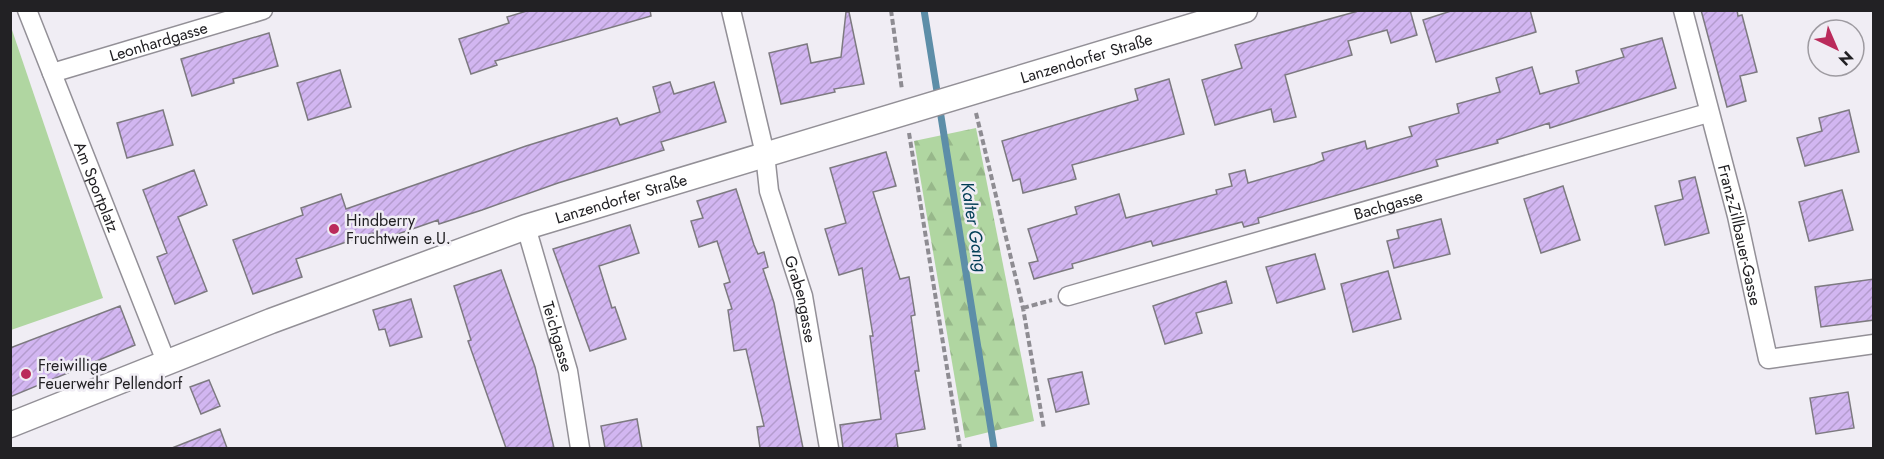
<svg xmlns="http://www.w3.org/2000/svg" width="1884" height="459" viewBox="0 0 1884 459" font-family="Jost,sans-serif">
	<defs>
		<pattern id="forest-firs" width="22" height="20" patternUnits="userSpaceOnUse" patternTransform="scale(1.5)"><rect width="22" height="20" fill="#b0d6a1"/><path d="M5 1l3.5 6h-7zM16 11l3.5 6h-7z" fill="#97b78a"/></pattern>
		<pattern id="building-hatch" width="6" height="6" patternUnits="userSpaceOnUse" patternTransform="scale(1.5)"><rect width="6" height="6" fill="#d2b6f1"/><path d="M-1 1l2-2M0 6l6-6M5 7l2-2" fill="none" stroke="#b49cce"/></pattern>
	</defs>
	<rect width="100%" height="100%" fill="#f0edf4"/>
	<!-- forest -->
	<path fill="url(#forest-firs)" d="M976,128l58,293 -69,17 -51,-297z"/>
	<!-- park -->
	<path fill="#b0d6a1" d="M11,27l92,271 -92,32h-1z"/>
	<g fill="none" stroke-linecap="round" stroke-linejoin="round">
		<!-- stream -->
		<path stroke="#5d8ea8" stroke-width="7" d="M924,10l70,438"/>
	</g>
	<!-- building -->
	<path fill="url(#building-hatch)" stroke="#7d7a80" stroke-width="1.5" d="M530,10h120l1,6 -156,45 2,4 -26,9 -12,-35 50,-16 -2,-6z
		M1362,10h48l7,25 -26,8 -4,-13 -39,11 4,14 -67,20 11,42 -22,5 -3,-13 -56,16 -13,-45 40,-12 -7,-23z
		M1454,10h76l6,22 -100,30 -13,-42z
		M1701,10h36l1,6 4,-1 15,57 -17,4 6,25 -19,6z
		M846,12h3l15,72 -30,5 1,3 -54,12 -12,-51 38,-9 4,19 30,-6z
		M269,33l9,33 -45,13 1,4 -42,13 -11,-37z
		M1662,38l14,50 -126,40 -1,-5 -52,17 1,3 -62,17 2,6 -180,52 1,5 -15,4 -2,-5 -89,24 -2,-5 -79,23 1,4 -39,11 -5,-16 9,-2 -10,-32 49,-15 -2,-7 44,-13 7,24 91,-24 -1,-4 16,-4 -3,-12 16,-4 3,13 66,-19 10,-4 -2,-7 43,-12 2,8 45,-13 -3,-9 50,-14 -2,-9 43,-12 -4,-14 36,-11 8,27 39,-11 -3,-12 48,-14 -3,-8z
		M340,70l11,37 -43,13 -11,-37z
		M1169,79l15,55 -112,31 4,14 -53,14 -3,-14 -7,2 -11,-40 136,-41 -3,-11z
		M670,82l4,12 40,-12 12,40 -65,20 3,8 -106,33 -76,27 -43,14 -1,-4 -63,22 -2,-9 -77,26 6,18 -49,17 -20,-54 70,-25 -2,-7 40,-14 5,15 180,-63 91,-28 3,7 40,-13 -7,-25z
		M163,110l10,35 -46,13 -10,-35z
		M1849,110l10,42 -54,14 -8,-28 25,-7 -3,-13z
		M886,152l10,34 -23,6 27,87 9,-2 6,38 -4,1 8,55h-4l10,58 -29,5 2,14h-55l-3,-23 41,-6 -11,-83h3l-11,-68 -23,7 -14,-46 21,-6 -16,-55z
		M194,170l13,35 -29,12 29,74 -32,13 -18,-47 10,-4 -24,-63z
		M1695,177l14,56 -44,12 -10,-39 28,-7 -4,-18z
		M1563,186l17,54 -39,13 -17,-54z
		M736,189l18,56 4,9 6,-2 4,15 -5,2 11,34 29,145h-43l-3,-21 7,-1 -18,-77 -12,2 -6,-41 4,-1 -8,-25 6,-2 -13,-41 -18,6 -8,-26 12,-3 -6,-17z
		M1842,190l11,40 -44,11 -10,-39z
		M1441,219l9,35 -56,14 -7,-27 12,-3 -2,-8z
		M630,225l9,28 -40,13 13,42 3,-1 11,32 -36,12 -37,-102z
		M1315,254l10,35 -48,14 -11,-36z
		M501,270l34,97 19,81h-48l-38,-107 3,-1 -17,-54z
		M1388,271l13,48 -48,13 -12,-48z
		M1874,279v41l-53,7 -6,-40z
		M1226,281l6,22 -36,10 6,20 -37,11 -12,-38z
		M411,299l11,38 -32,9 -5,-17 -6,1 -6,-20z
		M120,306l15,39 -125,52v-49z
		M1082,372l7,32 -33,8 -8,-33z
		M209,380l11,26 -19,8 -11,-27z
		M1848,392l6,36 -38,6 -6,-36z
		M637,419l5,29h-37l-4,-22z
		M220,429l7,19h-55z"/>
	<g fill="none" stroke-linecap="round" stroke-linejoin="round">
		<!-- street casing -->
		<g stroke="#939097" stroke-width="21">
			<g id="street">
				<path id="s1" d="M27,10l140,354"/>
				<path id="s2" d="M731,10l34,144 4,37 34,105 26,152"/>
				<path id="s3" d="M1683,10l54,206 31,143 106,-15"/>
				<path id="s4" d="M52,73l211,-63"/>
				<path id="s5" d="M526,227l42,144 12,77"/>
				<path id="s6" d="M1068,296l640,-183"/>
			</g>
		</g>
		<!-- secondary casing -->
		<g stroke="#939097" stroke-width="27">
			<g id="secondary">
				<path id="s7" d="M10,425l261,-104 255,-94 719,-217"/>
			</g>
		</g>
		<!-- path -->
		<path stroke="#8e8c92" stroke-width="4" stroke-dasharray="6 3" stroke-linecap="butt" d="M891,10l11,80
			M976,113l47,195 21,121
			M909,133l51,315
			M1023,308l29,-8"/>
		<!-- street -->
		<use href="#street" stroke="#fff" stroke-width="18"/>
		<!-- secondary -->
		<use href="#secondary" stroke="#fff" stroke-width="24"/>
	</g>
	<!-- markers -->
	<g fill="#ba2b5b" stroke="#f0edf4" stroke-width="2">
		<circle cx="334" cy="229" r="6"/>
		<circle cx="26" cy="374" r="6"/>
	</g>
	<g text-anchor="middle" stroke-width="5" stroke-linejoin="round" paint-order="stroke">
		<!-- street labels -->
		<g font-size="16" fill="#222124" stroke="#f0edf4">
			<text dy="6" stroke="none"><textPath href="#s4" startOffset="111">Leonhardgasse</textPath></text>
			<text dy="6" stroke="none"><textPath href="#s7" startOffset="1138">Lanzendorfer Straße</textPath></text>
			<text dy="6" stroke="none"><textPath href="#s1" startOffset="190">Am Sportplatz</textPath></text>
			<text dy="6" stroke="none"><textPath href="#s7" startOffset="652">Lanzendorfer Straße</textPath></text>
			<text dy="6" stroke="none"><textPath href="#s6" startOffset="333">Bachgasse</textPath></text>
			<text dy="6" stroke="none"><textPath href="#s3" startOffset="232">Franz-Zillbauer-Gasse</textPath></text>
			<text dy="6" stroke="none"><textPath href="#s2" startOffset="298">Grabengasse</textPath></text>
			<text dy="6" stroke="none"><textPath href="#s5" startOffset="114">Teichgasse</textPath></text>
		</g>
		<!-- poi labels -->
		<g font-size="16" fill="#222124" stroke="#f0edf4" text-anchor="start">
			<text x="346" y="226">Hindberry<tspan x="346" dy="18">Fruchtwein e.U.</tspan></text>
			<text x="38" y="371">Freiwillige<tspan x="38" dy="18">Feuerwehr Pellendorf</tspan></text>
		</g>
		<!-- water labels -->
		<g font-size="18" font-style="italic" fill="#003d55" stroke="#f0edf4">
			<text transform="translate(974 227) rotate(81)" y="6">Kalter Gang</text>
		</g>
	</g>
	<!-- border -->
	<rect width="1884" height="459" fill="none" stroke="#222124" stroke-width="24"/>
	<!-- north arrow -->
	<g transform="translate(1836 48) rotate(136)"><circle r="28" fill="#f0edf4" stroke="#9e9ba1" stroke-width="1.5"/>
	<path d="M0-4.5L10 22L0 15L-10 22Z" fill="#ba2b5b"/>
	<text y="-9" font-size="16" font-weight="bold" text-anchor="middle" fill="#222124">N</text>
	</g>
</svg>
